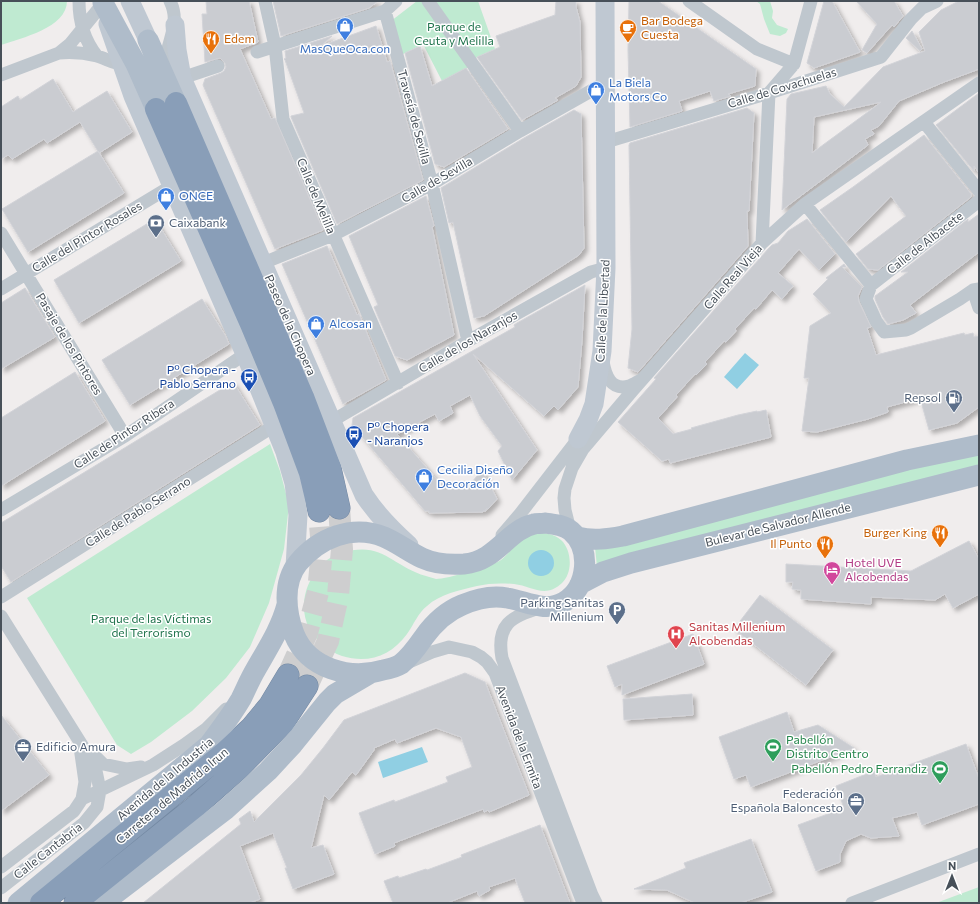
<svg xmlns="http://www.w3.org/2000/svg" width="980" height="904" viewBox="0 0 980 904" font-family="Commissioner,sans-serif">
	<defs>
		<filter id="shadow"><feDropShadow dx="3.5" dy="3.5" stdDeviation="2" flood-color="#0004"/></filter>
	</defs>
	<rect width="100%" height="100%" fill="#f0eded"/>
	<!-- green -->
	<path fill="#bfead1" d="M1,1h66c0,27 -46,37 -66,44z
		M417,1h61l17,48 -18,8 -10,11 -25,13 -19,-37 -22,11 -10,-34z
		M756,1h14l3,10 -1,7 5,7 11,4 -2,4 -6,3 -10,-2 -6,-15 -4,-15z
		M270,444l10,27 9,34 -5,44 -15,54 -19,44 -24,31 -34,33 -41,31 -20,12 -14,-9 -90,-147z
		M979,450v16l-382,101 -2,-20z
		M535,533c10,0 18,0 26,7 11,10 12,33 1,43 -17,16 -30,3 -48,1 -12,-1 -25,-1 -37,2 -17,4 -37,8 -50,20 -9,7 -13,18 -20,28 -16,22 -39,30 -65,22 -14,-5 -26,-15 -33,-28 -8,-16 -6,-34 2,-49 6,-12 17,-22 30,-26 42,-13 50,13 85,23 3,1 7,2 10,3 11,0 56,-13 65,-19 7,-5 12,-14 19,-19 5,-3 10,-5 15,-8z
		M979,887v16h-43z"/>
	<!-- water -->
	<path fill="#90cfe3" d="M745,353l14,12 -22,24 -13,-12z
		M528 563a13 13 0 1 1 26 0a13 13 0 1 1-26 0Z
		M422,747l6,15 -45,16 -5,-16z"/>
	<!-- building -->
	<path fill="#caccd1" stroke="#d2d3d8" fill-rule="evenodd" filter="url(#shadow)" d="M206,1h43l9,41 -18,7 31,70 4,-1 48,112 -48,19 -72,-164 2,-6 16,-6 3,-2 2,-4 -1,-4 -5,-5 -15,4 -3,-48h5z
		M273,1h105l-9,7 -88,28z
		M556,1h20v6l4,15 1,55 -5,9 -21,12 3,2 -36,20 -45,-63 23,-10 -4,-11 59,-21z
		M629,1h29l98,68 -1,17 -27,8 3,2 -17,5 -4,-10 -31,10 3,10 -52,16 -2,-77z
		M824,1h8l28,51 -46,16 -7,-5z
		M856,1h38l9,15 -9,11 -2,-2 -25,28 -5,-3 15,-26z
		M959,1h20v68l-35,13 -45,19 -20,25 -8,4 3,4 -9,5 3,6 -86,65 5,-111 4,-5 35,-8 4,8 14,13 39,-40 42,-16 -6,-19 22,-22zM881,102l-5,4 -64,47 2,-36z
		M376,26l11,36 3,-1 33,119 -86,44 -46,-107v-1l13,-3 -19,-53 -1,-1 2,-1 -1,-7 47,-15 -11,10z
		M912,31l10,18 -2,2 -14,-13z
		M420,46l12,40 34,-18 42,61 -64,38 -9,-3 -30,-111z
		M53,79l20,33 34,-21 25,41 -33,21 -19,-31 -33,21 -3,-4 -32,20 -4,-4 -7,4v-52l17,-11 2,4z
		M979,93v80l-5,-7v5l-38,-46z
		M747,108l7,5 -5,98h-2l1,35 -110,126 -10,-4 4,-39 -3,-184 1,-2z
		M574,110l7,4 3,134 -5,7 -95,61 -10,2 -21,-96 -4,1 -8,-35 83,-50z
		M924,135l47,59v3l-93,73 -10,-1 -12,-15 50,-38 -15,-20 -45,46 -26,-32 33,-23z
		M98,151l26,42 -96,59 -26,-43z
		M426,196l8,30 -2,1 22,108 -47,25 -12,-4 -21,-49 4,-2 -29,-69z
		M979,214v38l-69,53 6,8 -13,7 -15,4 -5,-7 -8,-18v-3l33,-24h-7l67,-53v3z
		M155,219l26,42 -102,62 -25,-43z
		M807,219l28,35 -16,16 -20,-21 -21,24 15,13 -11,13 -10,-9 -16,19 -2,-1 -19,21 1,2 -10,11 -2,-1 -19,21 2,2 -11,11 -1,-1 -19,21 1,2 -19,21 15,16 19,-5 -1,-1 47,-13 19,-4v1l9,-2 5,27 -101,26 -1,-4 -7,2 -44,-39 38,-43 -2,-1 114,-129 4,-4 6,-2 10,-12z
		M327,246l30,69 2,-1 27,66 -43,24 -61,-140z
		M844,264l2,3h-4l20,20 -4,9 1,6 12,25 -4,1 9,27 88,-22 1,2 8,-2 1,4 5,-1v71l-22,16 -28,7 -9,-32 -33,9 1,5 -20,7 -51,13 -15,-1 7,-53h-5l6,-52 21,-13 -18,-19 15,-15 -2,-1z
		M585,285l-3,55 -4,47 -20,23 -4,-4 -10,10 -71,-62 64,96 -25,30 -14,-29 4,-5 -22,-30 -10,-21 -20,11 3,7 -14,8 -4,-7 -38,20 43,49 32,-1 10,-12 15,29 -9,10h-2v2h-3v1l-54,1v-2h-4l-73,-86 1,-7 162,-91 -1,-2 3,-2z
		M25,288l30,49 -54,32v-66z
		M202,299l23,36 4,9 -99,61 -28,-45z
		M75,372l30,49 -104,65v-68z
		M233,382l27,43 -249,157 -10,-16v-43z
		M969,541l10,18v35l-26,14 -8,-14 -10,6 -64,-3v7l-70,-5v-9l-9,-1 1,-7h-7v-18l125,7z
		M760,595l73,55 -27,35 -72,-56z
		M693,634l11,30 -82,31v-11l-7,3 -8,-21z
		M465,673l20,9 44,113 -40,17 -1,-2 -4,2 -1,-3 -63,24 -26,10 1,3 -20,8 -16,-41 35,-13 1,2 53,-20 -2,-5 26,-10 -11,-30 -25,-9 -39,15 -2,-4 -21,9v2l-18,25 -4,-3 -23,28 -5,-5 -13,53 12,-3 11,29 -41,15 -8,-21h2l-14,-35 -33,13 20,53 -11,4h-106l98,-79 -2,-5 11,-8 4,11 47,-47 22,-27 21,-28z
		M692,694l1,21 -69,5 -1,-21z
		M787,712l7,20 24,-7 36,23 -103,39 -5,-12 -12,4 -15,-42z
		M1,715l48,60 -48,36z
		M966,744l13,35v25l-57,21 -5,-13 -25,6 7,18 -28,2 -10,-4 -15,7 -6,13v8l-24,9 -18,-46 46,-17 -8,-22 38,-15 2,6z
		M540,825l30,78h-45l-10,-25 -26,9 1,3 -11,6 -2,-5 -30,12h-54l-9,-22 14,-5 1,2 27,-9 1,1 35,-13 -1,-2z
		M751,839l21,53 -32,11h-45l-28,-13 -33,-1 52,-21 -2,-5z"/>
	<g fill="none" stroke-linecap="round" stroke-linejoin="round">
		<!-- highway-tunnel -->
		<path stroke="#cececf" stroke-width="22" stroke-dasharray="22 11" stroke-linecap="butt" d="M288,675l19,-42 11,-41 4,-42 -3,-39
			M307,686l21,-45 10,-45 4,-47 -3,-41"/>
		<!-- highway casing -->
		<g stroke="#7489a3" stroke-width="23">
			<path id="highway" d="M176,103l127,294 27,71 9,40
				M156,109l95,215 33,79 26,70 9,38
				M41,903l183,-150 27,-25 19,-23 18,-30
				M75,903l121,-97 42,-37 45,-46 24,-37"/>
		</g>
		<!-- street -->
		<path stroke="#bfc7ce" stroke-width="13" d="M79,1c0,21 5,39 18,55
			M265,1l10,45 8,73 115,264
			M428,1l92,130
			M689,1l68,48 37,15
			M385,11l47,173 36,157
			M257,52l128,-41 11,-10
			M59,53l11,-9 35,-43
			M166,73c-4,-28 17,-46 4,-72
			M1,75l58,-22c12,-1 26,0 38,3 10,3 19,9 30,9
			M182,78l36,-12
			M924,122l55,69
			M606,142l163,-49 112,-36 30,-38 11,-11 15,-7
			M805,204l66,81
			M1,233l124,203
			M762,243l7,-150 25,-29 17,-63
			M263,263l70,-28 99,-51 88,-53 85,-48
			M871,285l-5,14 10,22 8,11 22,-2 5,-2 49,-29 13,-9 6,-1
			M871,285l108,-84
			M1,289l172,-104
			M973,290l6,18
			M603,361c2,14 8,30 26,25 4,-1 8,-4 12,-6
			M332,421l136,-80 123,-69 15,-4
			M1,510l124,-74 120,-82
			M570,530l-5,-20 -1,-12 1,-9 7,-21 11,-19 50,-59 129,-147 43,-39 174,-121
			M502,535l18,-21 58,-75
			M1,597l273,-171
			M540,608c-29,8 -44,17 -38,50l90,237 4,8
			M1,616l94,150 5,24 -3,17 -13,16 -83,65
			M409,662l23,-10 17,-5 23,5 9,5 6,5 8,11 88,230
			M80,747l5,35 -3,17
			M92,753l11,11 24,5 14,-2
			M1,867l73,-56 8,-12 71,-34 31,-20 22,-16 20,-20
			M852,903l127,-49"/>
		<!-- secondary -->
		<path stroke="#bfc8d2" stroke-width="19" d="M130,1l18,39
			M108,24l25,72 112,258 40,98 9,31 4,32 -3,52
			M175,25l2,25 5,28 182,417c13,20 27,34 45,50
			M578,439l10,-19 6,-16 8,-53 4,-83 -1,-267"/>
		<!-- primary -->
		<path stroke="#afbcca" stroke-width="21" d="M103,3l33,61 20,45
			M148,40l28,63
			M545,523c9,1 19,2 26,8 21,18 17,57 -7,71 -19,11 -38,-1 -57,-4 -15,-3 -31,1 -45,7 -17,7 -28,18 -38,32 -7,10 -13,19 -23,27 -5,3 -12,5 -18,6 -33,10 -75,-1 -89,-36 -8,-21 -12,-51 4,-71 21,-25 54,-39 86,-26 14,6 25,15 38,21 13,6 27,7 42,6 33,-3 43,-34 70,-40 3,-1 8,0 11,-1z
			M577,537c16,4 30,2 46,-1l284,-76 72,-15
			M580,584l23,-12 28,-9 348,-88
			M18,903l191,-158c11,-15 22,-29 32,-46 5,-10 9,-20 15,-30 12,-21 25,-41 31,-64
			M103,903l122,-93 43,-39 25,-27 34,-42 8,-8 34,-20"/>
		<!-- highway -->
		<use href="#highway" stroke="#899eb8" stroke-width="22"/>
	</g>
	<!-- icons -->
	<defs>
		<g id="shop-pin" transform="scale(0.9)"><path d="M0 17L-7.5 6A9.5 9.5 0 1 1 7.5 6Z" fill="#3f7fe0" stroke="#fff"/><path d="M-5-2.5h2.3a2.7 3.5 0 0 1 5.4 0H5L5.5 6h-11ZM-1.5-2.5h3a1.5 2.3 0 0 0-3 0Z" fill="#fff"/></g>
		<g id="cafe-pin" transform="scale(0.9)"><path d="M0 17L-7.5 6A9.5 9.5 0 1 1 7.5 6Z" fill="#e8710a" stroke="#fff"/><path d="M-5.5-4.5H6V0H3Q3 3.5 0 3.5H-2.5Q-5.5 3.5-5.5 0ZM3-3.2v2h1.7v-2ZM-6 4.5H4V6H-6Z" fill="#fff"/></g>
		<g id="restaurant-pin" transform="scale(0.9)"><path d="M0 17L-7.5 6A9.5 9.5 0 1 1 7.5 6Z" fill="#e8710a" stroke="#fff"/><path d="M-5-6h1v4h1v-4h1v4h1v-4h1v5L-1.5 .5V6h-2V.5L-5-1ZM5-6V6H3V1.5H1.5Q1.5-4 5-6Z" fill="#fff"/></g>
		<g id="bank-pin" transform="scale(0.9)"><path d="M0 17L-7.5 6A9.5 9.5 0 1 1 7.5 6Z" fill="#5c6f8a" stroke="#fff"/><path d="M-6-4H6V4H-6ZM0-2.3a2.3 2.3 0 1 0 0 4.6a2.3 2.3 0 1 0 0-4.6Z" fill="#fff"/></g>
		<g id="bus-pin" transform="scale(0.9)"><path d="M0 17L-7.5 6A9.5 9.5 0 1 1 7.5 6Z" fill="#1a4fb4" stroke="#fff"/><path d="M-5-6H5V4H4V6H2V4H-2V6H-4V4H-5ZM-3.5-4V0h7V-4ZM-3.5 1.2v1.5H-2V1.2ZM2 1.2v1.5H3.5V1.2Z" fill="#fff"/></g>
		<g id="fuel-pin" transform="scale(0.9)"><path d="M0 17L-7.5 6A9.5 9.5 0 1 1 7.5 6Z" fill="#5c6f8a" stroke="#fff"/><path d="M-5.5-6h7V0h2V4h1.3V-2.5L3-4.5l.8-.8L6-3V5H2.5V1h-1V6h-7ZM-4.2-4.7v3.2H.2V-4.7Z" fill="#fff"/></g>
		<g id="hotel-pin" transform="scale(0.9)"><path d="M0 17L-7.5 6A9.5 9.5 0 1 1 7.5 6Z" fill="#d1479c" stroke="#fff"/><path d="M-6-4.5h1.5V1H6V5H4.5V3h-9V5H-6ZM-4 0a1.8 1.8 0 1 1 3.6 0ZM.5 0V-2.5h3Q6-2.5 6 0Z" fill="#fff"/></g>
		<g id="parking-pin" transform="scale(0.9)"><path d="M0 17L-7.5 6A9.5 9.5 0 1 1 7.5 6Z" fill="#5c6f8a" stroke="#fff"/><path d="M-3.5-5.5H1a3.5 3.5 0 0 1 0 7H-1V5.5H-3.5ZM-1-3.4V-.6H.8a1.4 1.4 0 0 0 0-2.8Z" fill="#fff"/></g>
		<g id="hospital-pin" transform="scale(0.9)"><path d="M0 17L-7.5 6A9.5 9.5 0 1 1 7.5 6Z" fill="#e0444e" stroke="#fff"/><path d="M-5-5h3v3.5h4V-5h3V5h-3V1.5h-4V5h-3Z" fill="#fff"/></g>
		<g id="office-pin" transform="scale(0.9)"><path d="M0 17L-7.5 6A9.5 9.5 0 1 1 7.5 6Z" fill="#5c6f8a" stroke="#fff"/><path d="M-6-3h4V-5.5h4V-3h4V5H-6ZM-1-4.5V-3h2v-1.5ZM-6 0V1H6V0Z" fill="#fff"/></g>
		<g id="stadium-pin" transform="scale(0.9)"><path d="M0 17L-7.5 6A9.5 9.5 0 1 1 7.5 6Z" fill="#2e9e5b" stroke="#fff"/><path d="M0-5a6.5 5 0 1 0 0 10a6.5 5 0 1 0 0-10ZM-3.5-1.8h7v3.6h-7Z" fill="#fff"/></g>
	</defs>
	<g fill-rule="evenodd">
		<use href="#shop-pin" x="345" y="26"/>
		<use href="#cafe-pin" x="628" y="28"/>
		<use href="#restaurant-pin" x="211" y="39"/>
		<use href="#shop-pin" x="596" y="90"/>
		<use href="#shop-pin" x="166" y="196"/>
		<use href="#bank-pin" x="156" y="223"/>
		<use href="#shop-pin" x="316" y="324"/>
		<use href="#bus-pin" x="249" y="377"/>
		<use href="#fuel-pin" x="954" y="398"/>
		<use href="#bus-pin" x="354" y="434"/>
		<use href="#shop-pin" x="424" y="477"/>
		<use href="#restaurant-pin" x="940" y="533"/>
		<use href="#restaurant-pin" x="825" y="544"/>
		<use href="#hotel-pin" x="832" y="570"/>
		<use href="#parking-pin" x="617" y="610"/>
		<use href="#hospital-pin" x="676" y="634"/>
		<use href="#office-pin" x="23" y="747"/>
		<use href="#stadium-pin" x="773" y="747"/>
		<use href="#stadium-pin" x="940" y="769"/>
		<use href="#office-pin" x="856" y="801"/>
	</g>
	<g text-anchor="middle" stroke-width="3" stroke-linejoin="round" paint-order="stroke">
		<!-- food labels -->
		<g font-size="12" fill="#c56008" stroke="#fff" text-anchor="start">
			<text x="641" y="25">Bar Bodega<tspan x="641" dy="14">Cuesta</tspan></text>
			<text x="224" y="43">Edem</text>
			<text x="927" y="537" text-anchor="end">Burger King</text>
			<text x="812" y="548" text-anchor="end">Il Punto</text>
		</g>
		<!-- park labels -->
		<g font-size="12" fill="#1f734c" stroke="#fff">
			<text x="454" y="31">Parque de<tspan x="454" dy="14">Ceuta y Melilla</tspan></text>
			<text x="151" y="623">Parque de las Víctimas<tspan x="151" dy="14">del Terrorismo</tspan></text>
		</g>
		<!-- shop labels -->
		<g font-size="12" fill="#366cbe" stroke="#fff" text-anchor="start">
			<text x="345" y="53" text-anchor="middle">MasQueOca.con</text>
			<text x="609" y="87">La Biela<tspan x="609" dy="14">Motors Co</tspan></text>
			<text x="179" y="200">ONCE</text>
			<text x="329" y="328">Alcosan</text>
			<text x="437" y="474">Cecilia Diseño<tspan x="437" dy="14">Decoración</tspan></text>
		</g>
		<!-- street labels -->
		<g font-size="12" fill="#475059" stroke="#fff">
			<text transform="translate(782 88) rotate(-17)" y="4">Calle de Covachuelas</text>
			<text transform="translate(414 117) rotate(75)" y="4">Travesía de Sevilla</text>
			<text transform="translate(437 180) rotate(-30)" y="4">Calle de Sevilla</text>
			<text transform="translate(316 196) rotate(67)" y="4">Calle de Melilla</text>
			<text transform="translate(87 237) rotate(-31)" y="4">Calle del Pintor Rosales</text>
			<text transform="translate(925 243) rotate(-38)" y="4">Calle de Albacete</text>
			<text transform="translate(733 277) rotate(-49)" y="4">Calle Real Vieja</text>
			<text transform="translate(603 311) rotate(-87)" y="4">Calle de la Libertad</text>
			<text transform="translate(290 325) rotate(66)" y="4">Paseo de la Chopera</text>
			<text transform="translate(468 342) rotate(-30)" y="4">Calle de los Naranjos</text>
			<text transform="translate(69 344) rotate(59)" y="4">Pasaje de los Pintores</text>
			<text transform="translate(124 434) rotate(-33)" y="4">Calle de Pintor Ribera</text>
			<text transform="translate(138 512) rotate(-32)" y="4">Calle de Pablo Serrano</text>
			<text transform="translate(778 525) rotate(-14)" y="4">Bulevar de Salvador Allende</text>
			<text transform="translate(519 737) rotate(69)" y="4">Avenida de la Ermita</text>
			<text transform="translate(165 779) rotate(-40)" y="4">Avenida de la Industria</text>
			<text transform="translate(172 796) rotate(-40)" y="4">Carretera de Madrid a Irun</text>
			<text transform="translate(48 851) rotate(-38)" y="4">Calle Cantabria</text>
		</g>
		<!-- service labels -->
		<g font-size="12" fill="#4e5e75" stroke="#fff" text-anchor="end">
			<text x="169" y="227" text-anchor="start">Caixabank</text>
			<text x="941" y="402">Repsol</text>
			<text x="604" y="607">Parking Sanitas<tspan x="604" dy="14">Millenium</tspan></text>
			<text x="36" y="751" text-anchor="start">Edificio Amura</text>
			<text x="843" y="798">Federación<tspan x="843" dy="14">Española Baloncesto</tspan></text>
		</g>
		<!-- transit labels -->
		<g font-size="12" fill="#164399" stroke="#fff" text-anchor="end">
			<text x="236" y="374">Pº Chopera -<tspan x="236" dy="14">Pablo Serrano</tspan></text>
			<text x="367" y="431" text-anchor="start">Pº Chopera<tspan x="367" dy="14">- Naranjos</tspan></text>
		</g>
		<!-- hotel labels -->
		<g font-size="12" fill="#b23c85" stroke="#fff" text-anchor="start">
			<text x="845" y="567">Hotel UVE<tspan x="845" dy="14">Alcobendas</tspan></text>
		</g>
		<!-- health labels -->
		<g font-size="12" fill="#be3a42" stroke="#fff" text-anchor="start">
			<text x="689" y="631">Sanitas Millenium<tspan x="689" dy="14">Alcobendas</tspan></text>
		</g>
		<!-- leisure labels -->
		<g font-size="12" fill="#27864d" stroke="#fff" text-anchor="start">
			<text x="786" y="744">Pabellón<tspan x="786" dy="14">Distrito Centro</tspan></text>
			<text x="927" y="773" text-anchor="end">Pabellón Pedro Ferrandiz</text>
		</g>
	</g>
	<!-- border -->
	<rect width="980" height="904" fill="none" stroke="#475059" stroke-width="4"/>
	<!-- north arrow -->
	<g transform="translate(952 876)" stroke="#ffffff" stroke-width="3" paint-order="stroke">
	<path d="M0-3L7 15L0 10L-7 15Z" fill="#475059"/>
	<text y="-6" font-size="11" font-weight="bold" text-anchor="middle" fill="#475059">N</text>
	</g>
</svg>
